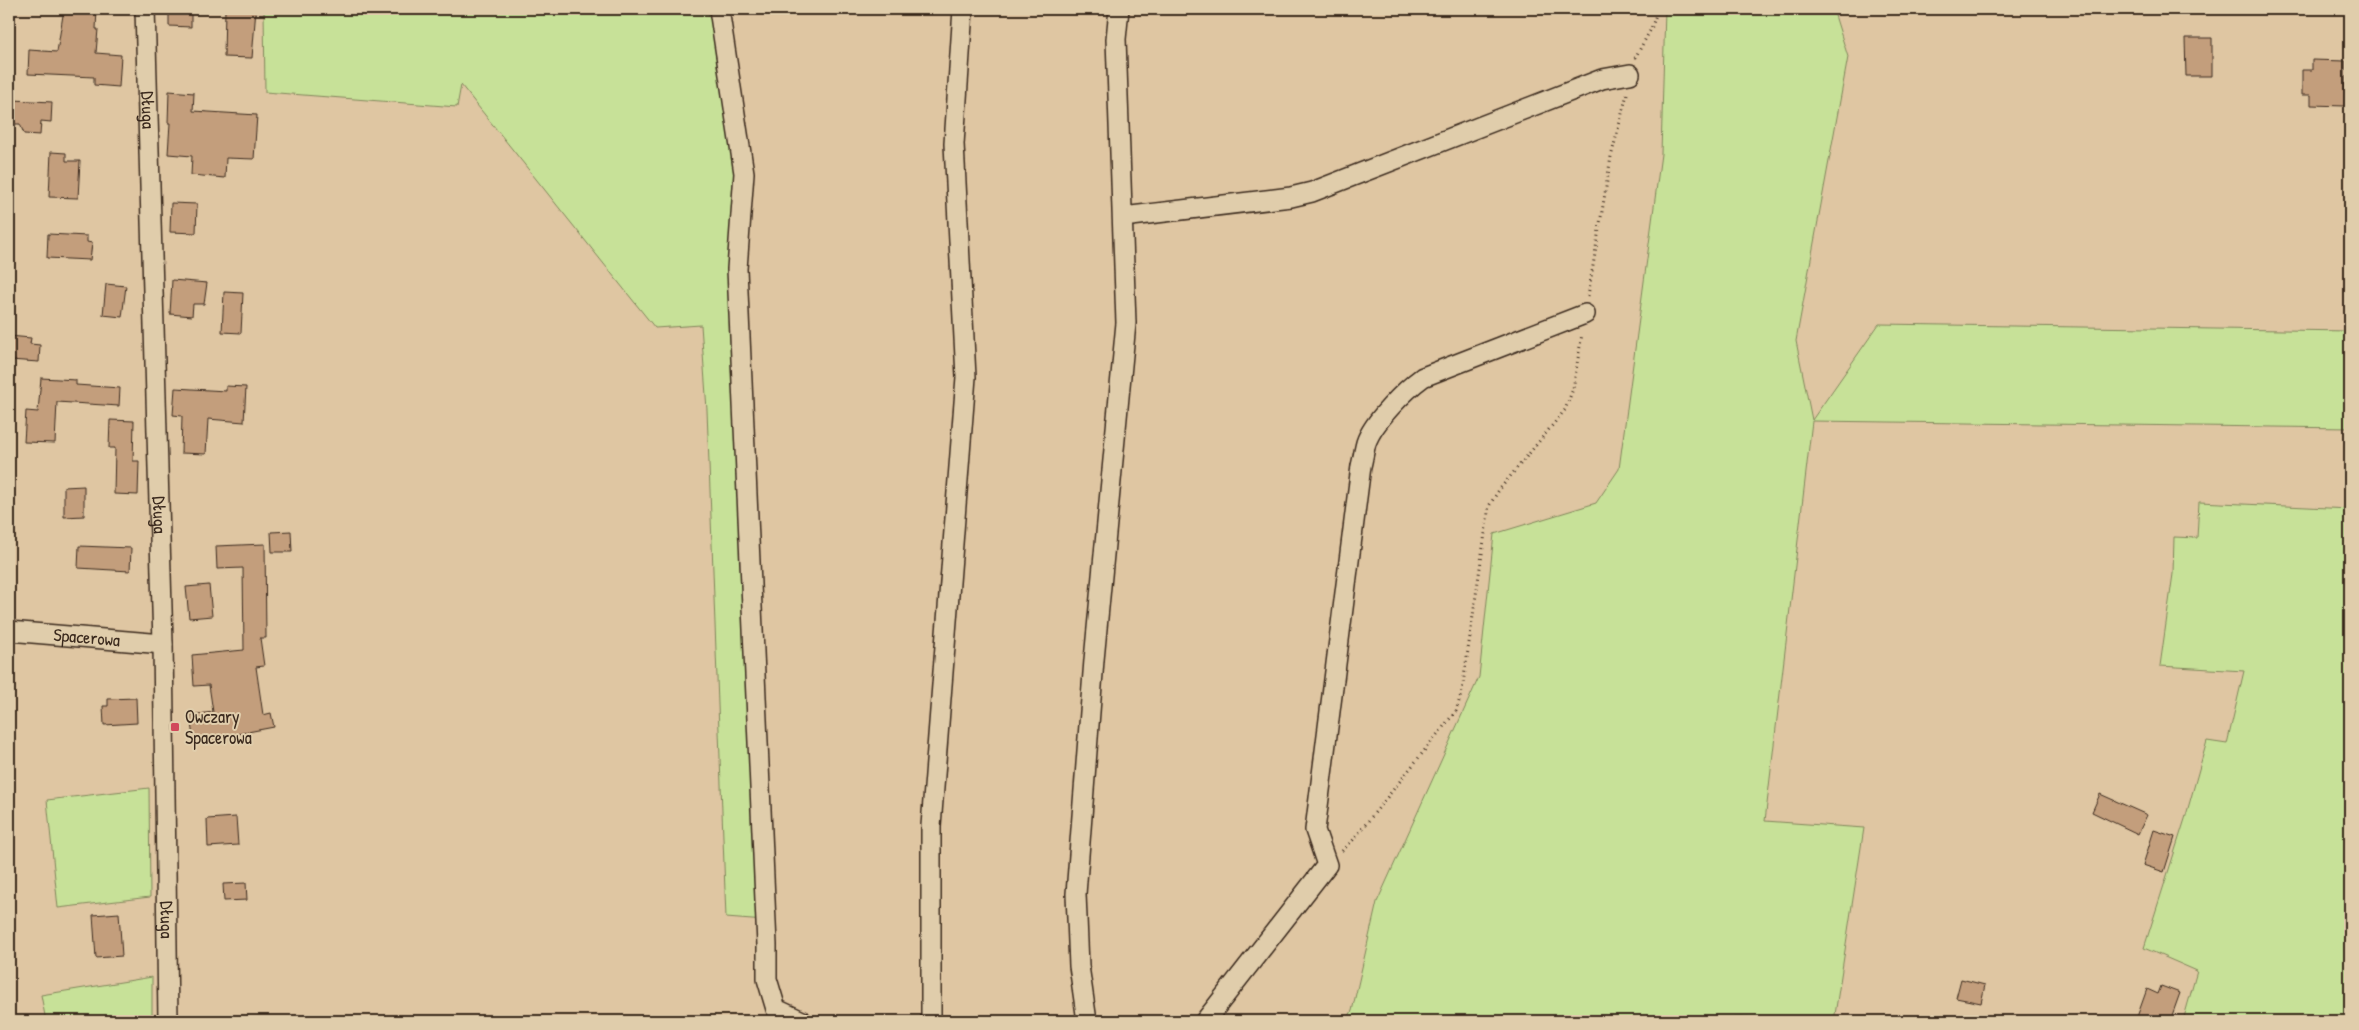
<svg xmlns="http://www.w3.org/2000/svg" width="2359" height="1030" viewBox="0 0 2359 1030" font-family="'Patrick Hand',sans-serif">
	<rect width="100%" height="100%" fill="#dfc6a2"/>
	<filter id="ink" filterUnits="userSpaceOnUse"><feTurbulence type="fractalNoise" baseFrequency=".02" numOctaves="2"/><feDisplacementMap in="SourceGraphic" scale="10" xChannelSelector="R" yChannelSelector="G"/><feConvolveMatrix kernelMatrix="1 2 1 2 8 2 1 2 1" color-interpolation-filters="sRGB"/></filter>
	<g filter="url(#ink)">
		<!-- green -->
		<path fill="#c7e198" stroke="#81865b" d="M264,9h464l37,912 -39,-3 -19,-508 -6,-85 -46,3 -194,-243 -4,22 -192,-15z
			M1665,9h168l15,48 -52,284 16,79 67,-96 471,7v97l-538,-7 -47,400 99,7 -30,193h-85v-4l-16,1 -7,3h-380l6,-10 25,-109 102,-225 15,-143 102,-31 23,-34 42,-315z
			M2199,502l151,7v512h-167l14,-50 -53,-23 41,-129 22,-78 20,3 17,-73 -84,-5 13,-92 1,-37 23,1z
			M149,788l1,109 -92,11 -11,-108z
			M152,977v44h-106l-5,-26z"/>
		<!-- building -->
		<path fill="#c39e7c" stroke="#3b2a1e" d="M64,9h33l-1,20h2l-2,24 25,2 -2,32 -25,-2v-8l-66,-3 1,-24 28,2z
			M169,9h22v18l-22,-1z
			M225,9h31l-4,49 -28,-1z
			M2185,38h27v38h-26z
			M2312,60l33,1v45l-34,-1v-10h-9v-25h10z
			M169,91l25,2 -1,18 64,4 -3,44 -28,-1 -1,20 -34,-3 1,-19 -24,-2 2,-31h-2z
			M13,100l39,2 -1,20 -10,-1 -1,14 -16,-1 -4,-10h-9z
			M51,152l15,1v8h14l-2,37 -29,-1z
			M171,203l26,1 -1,29 -26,-1z
			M48,234l39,2v6l5,1 -2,17 -43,-2z
			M172,280l35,3 -3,21h-11l-1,12 -22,-2z
			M106,284l20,2 -4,31 -19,-2z
			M224,292l19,1 -2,40 -19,-1z
			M9,336l22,2 -1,6 10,1 -1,17 -30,-2z
			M41,378l35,2v5l44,3 -1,18 -62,-4 -2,41 -31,-1 2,-31 12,1z
			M226,386l20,1 -2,35 -36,-3 -2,35 -25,-1 1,-37 -9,-1 2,-27 51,3z
			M110,420l24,1 -1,40h6l-1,34 -24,-1 1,-46h-6z
			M84,486v30l-20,1v-30z
			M291,531l1,21h-20l-1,-20z
			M265,544l1,94h-6l4,28 -8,1 7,48 8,-2 3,14 -47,9v4l-33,5 -4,-30 23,-3 -4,-27 -15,1 -2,-31 52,-5 -1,-82 -26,1 -1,-23z
			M79,546l52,2 -1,23 -52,-3z
			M209,585l3,31 -23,2 -3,-31z
			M136,698l1,25 -33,2 -1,-19h5v-7z
			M2100,794l47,21 -9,19 -46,-22z
			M236,817l2,28 -30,2 -1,-28z
			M2154,830l21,7 -11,35 -21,-7z
			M246,883l1,17 -23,1 -1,-17z
			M119,913l3,43 -26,2 -3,-43z
			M1961,979l24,6 -4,18 -25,-5z
			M2161,986l19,7 -10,28h-21l-12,-4 10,-28 11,5z"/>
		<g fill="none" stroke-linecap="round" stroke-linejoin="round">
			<!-- minor casing -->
			<g stroke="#3b2a1e" stroke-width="22">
				<g id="minor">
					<path id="s1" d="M145,9l18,635 5,377"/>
					<path d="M719,9l25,164 -7,96 30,676v34l9,30 26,12"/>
					<path d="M1123,217l168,-20 21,-5 290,-113 28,-5"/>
					<path id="s2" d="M9,631l154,13"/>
					<path d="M931,1021v-195l35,-449 -12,-233 9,-135"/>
					<path d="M1087,1021l-8,-55 -3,-72 18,-234 32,-337 -10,-284 3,-30"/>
					<path d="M1205,1021l122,-156 -12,-35 46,-364c2,-7 3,-16 5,-23 7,-21 39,-53 57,-66l162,-63"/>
				</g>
			</g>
			<!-- path -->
			<path stroke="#3b2a1e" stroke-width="3" stroke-dasharray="1 4" stroke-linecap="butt" d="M1635,58l16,-29 7,-20
				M1588,296l23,-139 16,-63
				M1342,851l11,-11 103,-129 6,-20 27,-185 10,-16 66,-80 8,-21 9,-55"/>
			<!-- minor -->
			<use href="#minor" stroke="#e0cdab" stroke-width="19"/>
		</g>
	</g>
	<!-- markers -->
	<rect fill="#d1495b" stroke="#e0cdab" stroke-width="2" x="170" y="722" width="10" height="10" rx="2.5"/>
	<g text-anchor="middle" stroke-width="4" stroke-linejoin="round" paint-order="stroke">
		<!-- street labels -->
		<g font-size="18" fill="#3b2a1e" stroke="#e0cdab">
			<text dy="6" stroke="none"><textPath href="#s1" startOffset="101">Długa</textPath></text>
			<text dy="6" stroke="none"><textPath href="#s1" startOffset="506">Długa</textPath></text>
			<text dy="6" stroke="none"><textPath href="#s2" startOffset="78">Spacerowa</textPath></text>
			<text dy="6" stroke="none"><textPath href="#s1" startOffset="911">Długa</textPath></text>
		</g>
		<!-- poi labels -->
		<g font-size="18" fill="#3b2a1e" stroke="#e0cdab" text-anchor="start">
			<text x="185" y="723">Owczary<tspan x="185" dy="21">Spacerowa</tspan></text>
		</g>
	</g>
	<!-- margin -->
	<rect width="2359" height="1030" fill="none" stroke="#e0cdab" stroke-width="30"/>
	<rect x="15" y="15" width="2329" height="1000" fill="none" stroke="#3b2a1e" stroke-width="2" filter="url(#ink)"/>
</svg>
